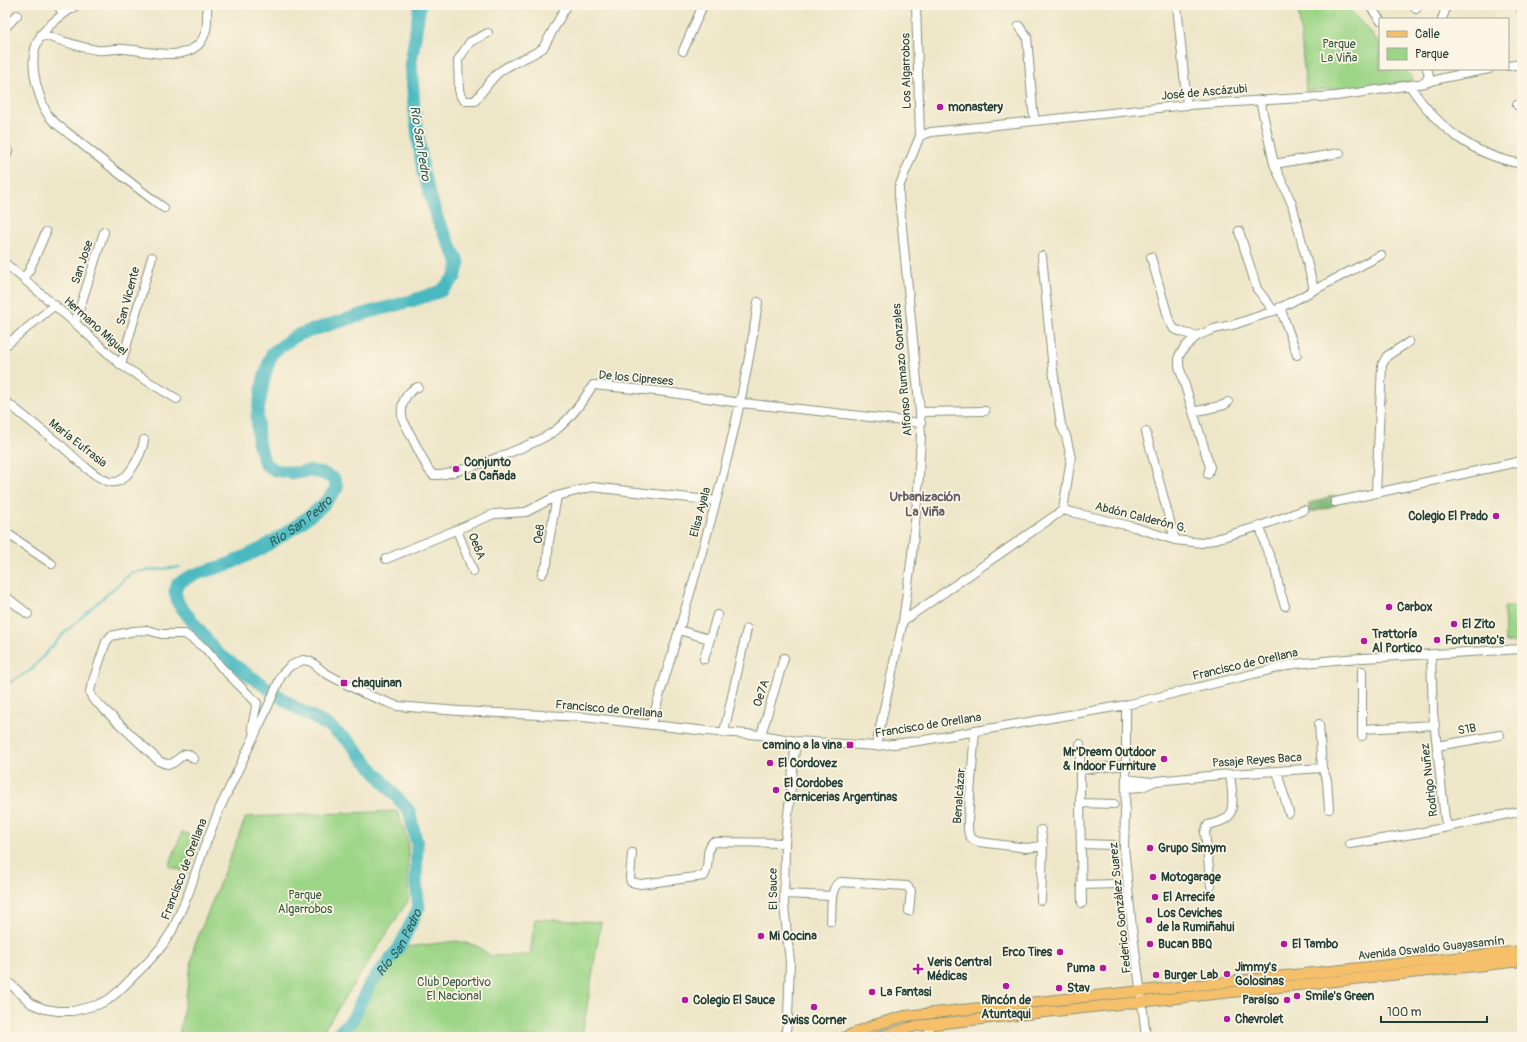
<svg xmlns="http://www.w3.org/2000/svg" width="1527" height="1042" viewBox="0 0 1527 1042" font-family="Pangolin,sans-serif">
	<rect width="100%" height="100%" fill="#fcf5e5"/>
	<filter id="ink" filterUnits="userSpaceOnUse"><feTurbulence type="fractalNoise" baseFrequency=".025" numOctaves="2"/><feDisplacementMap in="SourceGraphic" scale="8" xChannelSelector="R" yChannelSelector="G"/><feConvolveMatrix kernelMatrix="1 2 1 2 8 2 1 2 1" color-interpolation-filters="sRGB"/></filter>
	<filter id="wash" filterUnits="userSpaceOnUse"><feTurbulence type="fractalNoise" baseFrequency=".012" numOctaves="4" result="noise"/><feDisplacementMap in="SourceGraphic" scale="16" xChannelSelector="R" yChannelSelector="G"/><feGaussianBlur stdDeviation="0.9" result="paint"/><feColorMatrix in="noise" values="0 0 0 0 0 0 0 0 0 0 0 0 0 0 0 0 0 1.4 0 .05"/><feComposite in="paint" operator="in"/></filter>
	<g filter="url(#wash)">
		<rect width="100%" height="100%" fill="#eee6c8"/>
		<!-- green -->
		<path fill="#9dd587" stroke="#5e895e" d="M1298,5h47l35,38v26h24l9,9 -3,4 -104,9z
			M1504,607h18v35h-17z
			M397,811l11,30v60l-82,126 -11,10h-136l15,-90 52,-130z
			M182,832l18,6 -12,35 -19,-7z
			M535,919l66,3 -19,115h-248l18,-17 18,-36 29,-36 58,-7 20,5 14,10 39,-1z"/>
		<!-- forest -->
		<path fill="#7eb674" stroke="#4e7a54" d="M1335,495l1,10 -27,8v-10z"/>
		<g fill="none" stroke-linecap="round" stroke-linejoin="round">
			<!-- stream -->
			<path stroke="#4ab9c1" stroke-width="2" d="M5,685l26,-15 34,-38 67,-60 48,-5"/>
			<!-- river -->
			<path stroke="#4ab9c1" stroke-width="13" id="s1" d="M334,1037l18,-17 18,-36 29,-36 20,-41 -3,-22 1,-41 -8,-33 -60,-69 -20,-16 -33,-18 -79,-55 -39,-50 -3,-11 3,-9 15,-8 36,-11 32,-15 34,-22 27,-21 15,-18 -3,-9 -12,-6 -12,-2 -16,2 -19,-3 -10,-6 -7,-22 -1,-26 7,-38 8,-25 25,-18 73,-23 41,-11 30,-10 14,-14 4,-14 -21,-42 -15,-49 -9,-65 -3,-45 9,-57"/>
		</g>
	</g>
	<g filter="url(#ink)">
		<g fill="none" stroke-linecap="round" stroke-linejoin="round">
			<!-- minor casing -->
			<g stroke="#86927e" stroke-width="10">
				<path id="minor" d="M58,5l5,9
					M77,5c-33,21 -51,37 -41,78 3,11 6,23 12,32 4,7 18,16 25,22 30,24 60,48 91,71
					M1177,5l10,100
					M1369,5l11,15
					M1521,5l1,7
					M1416,9l2,-4
					M1442,19l5,-14
					M1019,26l8,11 6,73 2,11
					M5,28l12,-13
					M488,33l-18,9 -12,18 1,30 2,7 4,4h10c8,-10 15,-21 24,-29 13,-10 30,-14 44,-24l24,-43
					M41,34c18,6 37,13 56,16 9,1 18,-2 27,-1 21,1 56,13 74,-4 11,-11 9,-26 9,-40
					M683,51l20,-46
					M1508,66l14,-2
					M1425,83l4,-8 -2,-6
					M1410,86c28,42 62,69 112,78
					M1260,100l14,64 18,40 22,85
					M1517,105l5,1
					M920,136l11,-4 256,-27 149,-9 89,-13 18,-5 46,-9
					M5,160l3,-9
					M1274,164l66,-11
					M1239,231l18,58 17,22
					M1151,257l18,63 5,9 11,4 12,3
					M5,263l70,60 46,42 56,34
					M23,278l6,-7 17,-39
					M1280,307l17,48
					M75,323l29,-91
					M5,346l50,-41
					M121,365l31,-108
					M418,387c-13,5 -19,19 -15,33l25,49 5,6c20,2 106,-32 123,-45 15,-12 27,-29 37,-45l73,7 75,11 68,7 112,13
					M5,401c19,15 39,31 58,46 12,11 32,31 47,35 17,4 32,-29 34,-42
					M920,412l65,-1
					M1193,412l31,-7 4,-3
					M1146,432l29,108
					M1208,474l2,-7 -31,-101v-10l5,-8 13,-12 17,-7 22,-5 38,-13 107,-56
					M1376,492l6,-127 5,-9 22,-14
					M1335,502l187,-41
					M1063,510l71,17 41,13 27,3 58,-17 44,-16
					M1260,526l6,22 9,20 5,23 5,15
					M457,530l16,41
					M5,532l47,32
					M386,559l108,-45 32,-2 31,-16 35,-9 124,14
					M542,574l5,-10 2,-23 8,-45
					M5,596l23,18
					M903,621l160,-111 8,-52 -5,-22 -5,-11 -8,-55 -11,-114
					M679,630l30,9
					M1431,654l2,58 12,107 3,8
					M704,659l13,-44
					M1362,671v65
					M1126,705v74l-2,68 8,81 10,74 4,35
					M651,724c41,-139 87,-278 107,-422
					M1319,724l3,44
					M1362,729l73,-4
					M975,730l-7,91c0,12 -1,17 11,21l48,6 16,-2
					M724,732l23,-103
					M761,735l23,-77
					M1080,744v26
					M876,746l27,-125 9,-66 6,-65 3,-54 -1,-24 -21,-216v-9l21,-51 -4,-131
					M1437,746l63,-11
					M194,759l-6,-5h-3c-10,5 -11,15 -26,7l-67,-63 -2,-6 1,-5 15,-45 5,-6 23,-5 13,-1 15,4h23l21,15 15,18 36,36 -5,23 2,8
					M1277,771l12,42
					M1126,779l25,3
					M1126,788l16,-1 14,-6 74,-7 92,-6 5,12 2,29
					M1080,803l34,1
					M1081,844l33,1
					M1350,844l69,-11 103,-22
					M632,853l-2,25 1,4 10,2 63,-8c7,-11 0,-25 9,-34l72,1
					M1081,885l35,-1
					M1211,886l-6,-54 3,-7c6,-2 15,-3 20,-8 8,-8 3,-33 2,-43
					M784,894l48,2
					M1041,900l2,-54 -2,-16
					M1082,903l-2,-100v-33l45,-5
					M831,921c1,-10 -2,-36 10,-39l66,4 4,5 -2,20
					M5,979l27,25 13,5 13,2h15l24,-6 11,-5 12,-10 29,-29 13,-15 10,-15 17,-39 15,-44 15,-38 47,-99 16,-37 8,-8 13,-6 6,1 4,2 12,10 38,20 34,13 62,5 124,6 123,14 55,4 35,6 80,5 43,-5 207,-36 168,-41 52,-5 176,-10
					M928,1025l2,12
					M785,1037l3,-20 2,-55 -6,-57 1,-62 11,-102"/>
			</g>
			<!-- major casing -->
			<g stroke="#86927e" stroke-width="12">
				<path id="major" d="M845,1037l29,-12 31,-9 617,-65
					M878,1037l38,-11 606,-65"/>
			</g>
			<!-- minor -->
			<use href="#minor" stroke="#fff" stroke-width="8"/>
			<!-- major -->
			<use href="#major" stroke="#f6c06b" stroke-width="10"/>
		</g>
	</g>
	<!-- markers -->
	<g fill="#b5179e" stroke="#fcf5e5" stroke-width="1.5">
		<circle cx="940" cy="107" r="4"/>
		<circle cx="456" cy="469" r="4"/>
		<circle cx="1496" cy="516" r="4"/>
		<circle cx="1389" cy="607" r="4"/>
		<circle cx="1454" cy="624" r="4"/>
		<circle cx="1437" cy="640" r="4"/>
		<circle cx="1364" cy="641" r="4"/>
		<rect x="340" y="679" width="8" height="8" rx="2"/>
		<rect x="846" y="741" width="8" height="8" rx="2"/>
		<circle cx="1164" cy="759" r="4"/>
		<circle cx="770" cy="763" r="4"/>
		<circle cx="776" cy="790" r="4"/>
		<circle cx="1150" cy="848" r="4"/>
		<circle cx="1153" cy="877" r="4"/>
		<circle cx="1155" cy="897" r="4"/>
		<circle cx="1149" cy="920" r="4"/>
		<circle cx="761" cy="936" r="4"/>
		<circle cx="1150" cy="944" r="4"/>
		<circle cx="1284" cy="944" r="4"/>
		<circle cx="1060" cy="952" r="4"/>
		<circle cx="1103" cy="968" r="4"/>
		<path d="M916 963h4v4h4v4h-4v4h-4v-4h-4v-4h4z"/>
		<circle cx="1227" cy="974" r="4"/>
		<circle cx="1156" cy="975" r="4"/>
		<circle cx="1006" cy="986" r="4"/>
		<circle cx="1059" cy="988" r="4"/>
		<circle cx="872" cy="992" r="4"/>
		<circle cx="1297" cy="996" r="4"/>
		<circle cx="685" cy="1000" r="4"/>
		<circle cx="1287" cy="1000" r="4"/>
		<circle cx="814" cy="1007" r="4"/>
		<circle cx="1227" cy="1019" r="4"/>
	</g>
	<g text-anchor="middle" stroke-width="3.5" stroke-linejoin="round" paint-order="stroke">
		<!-- park labels -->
		<g font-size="12" fill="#385b45" stroke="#fcf5e5">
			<text x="1339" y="48">Parque<tspan x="1339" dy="14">La Viña</tspan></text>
			<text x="305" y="899">Parque<tspan x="305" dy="14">Algarrobos</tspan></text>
			<text x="454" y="986">Club Deportivo<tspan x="454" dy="14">El Nacional</tspan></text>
		</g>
		<!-- street labels -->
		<g font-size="12" fill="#1f3d34" stroke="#fcf5e5">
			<text transform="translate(906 71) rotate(-91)" y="4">Los Algarrobos</text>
			<text transform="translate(1204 92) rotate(-5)" y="4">José de Ascázubi</text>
			<text transform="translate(82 262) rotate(-72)" y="4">San Jose</text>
			<text transform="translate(128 296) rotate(-75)" y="4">San Vicente</text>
			<text transform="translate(96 326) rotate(42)" y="4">Hermano Miguel</text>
			<text transform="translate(902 370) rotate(-95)" y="4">Alfonso Rumazo Gonzales</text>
			<text transform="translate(636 378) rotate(5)" y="4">De los Cipreses</text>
			<text transform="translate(78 443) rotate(38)" y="4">María Eufrasia</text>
			<text transform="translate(700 512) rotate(-75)" y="4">Elisa Ayala</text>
			<text transform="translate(1141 517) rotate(14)" y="4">Abdón Calderón G.</text>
			<text transform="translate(539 534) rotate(-82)" y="4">Oe8</text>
			<text transform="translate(477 546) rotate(69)" y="4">Oe8A</text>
			<text transform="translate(1245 664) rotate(-13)" y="4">Francisco de Orellana</text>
			<text transform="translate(761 693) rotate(-72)" y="4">Oe7A</text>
			<text transform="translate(609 709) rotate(5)" y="4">Francisco de Orellana</text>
			<text transform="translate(928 725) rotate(-9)" y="4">Francisco de Orellana</text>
			<text transform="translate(1467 729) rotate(-10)" y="4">S1B</text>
			<text transform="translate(1257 760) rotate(-4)" y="4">Pasaje Reyes Baca</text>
			<text transform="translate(1429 780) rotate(-97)" y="4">Rodrigo Nuñez</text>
			<text transform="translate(959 796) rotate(-86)" y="4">Benalcázar</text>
			<text transform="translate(184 869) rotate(-69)" y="4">Francisco de Orellana</text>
			<text transform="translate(773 889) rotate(-91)" y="4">El Sauce</text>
			<text transform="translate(1120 908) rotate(-96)" y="4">Federico González Suarez</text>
			<text transform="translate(1431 948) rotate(-6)" y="4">Avenida Oswaldo Guayasamín</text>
		</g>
		<!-- poi labels -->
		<g font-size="12" font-weight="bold" fill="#1f3d34" stroke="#fcf5e5" text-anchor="start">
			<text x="948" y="111">monastery</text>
			<text x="464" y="466">Conjunto<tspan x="464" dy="14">La Cañada</tspan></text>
			<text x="1488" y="520" text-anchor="end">Colegio El Prado</text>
			<text x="1397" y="611">Carbox</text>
			<text x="1462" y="628">El Zito</text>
			<text x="1372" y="638">Trattoría<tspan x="1372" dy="14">Al Portico</tspan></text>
			<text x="1445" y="644">Fortunato's</text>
			<text x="352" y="687">chaquinan</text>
			<text x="842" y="749" text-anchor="end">camino a la vina</text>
			<text x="1156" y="756" text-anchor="end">Mr'Dream Outdoor<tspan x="1156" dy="14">&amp; Indoor Furniture</tspan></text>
			<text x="778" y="767">El Cordovez</text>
			<text x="784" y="787">El Cordobes<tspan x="784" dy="14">Carnicerias Argentinas</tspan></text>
			<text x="1158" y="852">Grupo Simym</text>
			<text x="1161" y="881">Motogarage</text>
			<text x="1163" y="901">El Arrecife</text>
			<text x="1157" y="917">Los Ceviches<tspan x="1157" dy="14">de la Rumiñahui</tspan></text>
			<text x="769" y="940">Mi Cocina</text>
			<text x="1158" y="948">Bucan BBQ</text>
			<text x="1292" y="948">El Tambo</text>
			<text x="1052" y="956" text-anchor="end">Erco Tires</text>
			<text x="927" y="966">Veris Central<tspan x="927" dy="14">Médicas</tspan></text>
			<text x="1235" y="971">Jimmy's<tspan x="1235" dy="14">Golosinas</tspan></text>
			<text x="1095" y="972" text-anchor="end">Puma</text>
			<text x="1164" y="979">Burger Lab</text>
			<text x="1067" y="992">Stav</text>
			<text x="880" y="996">La Fantasi</text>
			<text x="1305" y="1000">Smile's Green</text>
			<text x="693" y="1004">Colegio El Sauce</text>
			<text x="1006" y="1004" text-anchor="middle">Rincón de<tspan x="1006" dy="14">Atuntaqui</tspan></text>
			<text x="1279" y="1004" text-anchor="end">Paraíso</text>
			<text x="1235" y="1023">Chevrolet</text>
			<text x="814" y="1024" text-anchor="middle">Swiss Corner</text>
		</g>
		<!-- water labels -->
		<g font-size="13" font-style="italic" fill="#2a5c57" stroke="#fcf5e5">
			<text transform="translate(421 143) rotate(81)" y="5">Río San Pedro</text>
			<text dy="5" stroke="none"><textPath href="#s1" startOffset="727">Río San Pedro</textPath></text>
			<text dy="5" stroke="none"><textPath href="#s1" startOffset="116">Río San Pedro</textPath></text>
		</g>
		<!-- neighbourhood labels -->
		<g font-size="13" font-weight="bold" fill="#605c68" stroke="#fcf5e5">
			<text x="925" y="501">Urbanización<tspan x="925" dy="15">La Viña</tspan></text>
		</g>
	</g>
	<!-- margin -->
	<rect width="1527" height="1042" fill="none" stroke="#fcf5e5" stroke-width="20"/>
	<!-- legend -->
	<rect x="1379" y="18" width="130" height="52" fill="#fcf5e5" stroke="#a4ab9e"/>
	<rect x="1387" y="31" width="20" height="6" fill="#f6c06b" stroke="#a4ab9e"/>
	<text x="1415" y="38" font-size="12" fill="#1f3d34">Calle</text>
	<rect x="1387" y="48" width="20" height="12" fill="#9dd587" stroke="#a4ab9e"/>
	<text x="1415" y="58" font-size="12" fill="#1f3d34">Parque</text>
	<!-- scale -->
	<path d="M1381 1016v6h106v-6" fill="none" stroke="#1f3d34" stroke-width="2"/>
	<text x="1387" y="1016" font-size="12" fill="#1f3d34" stroke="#fcf5e5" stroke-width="3" paint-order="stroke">100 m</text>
</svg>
